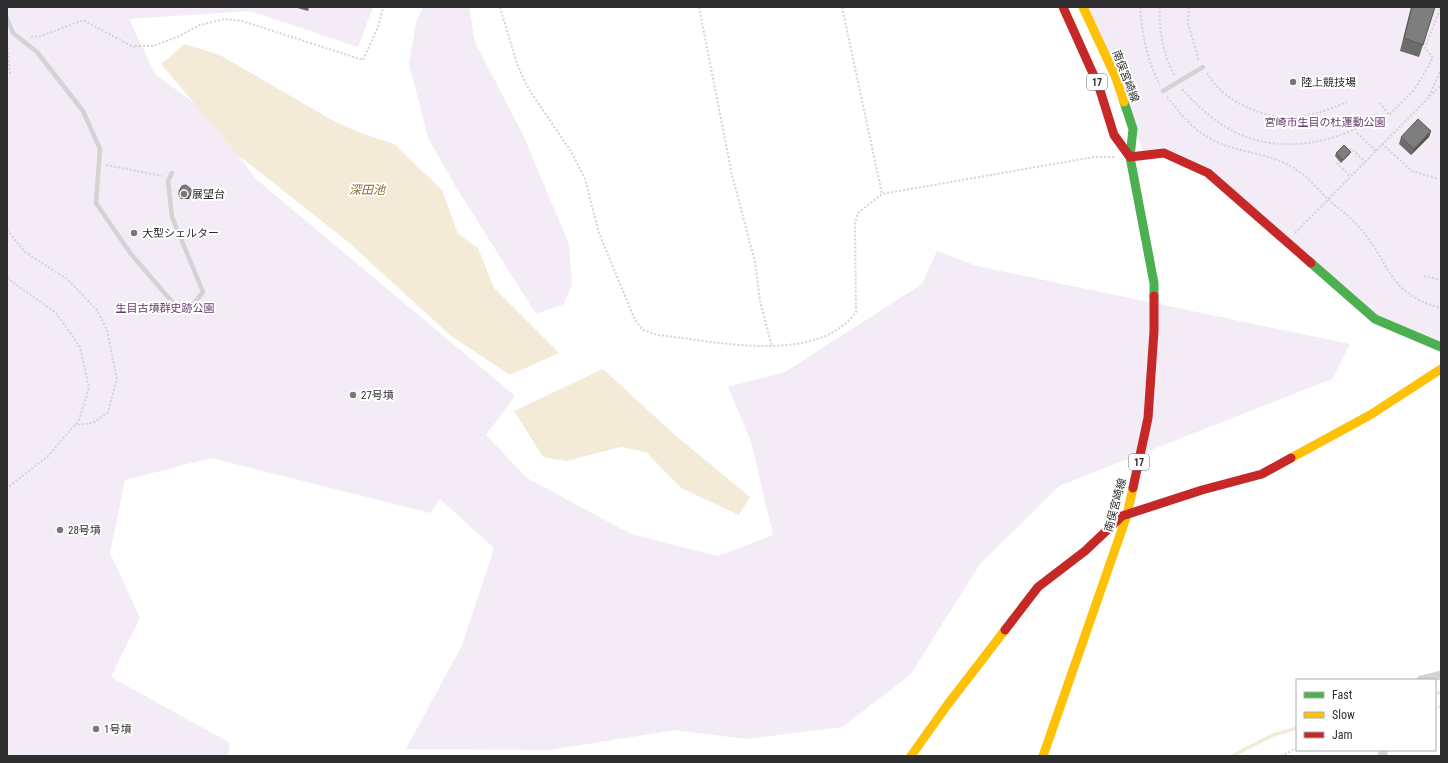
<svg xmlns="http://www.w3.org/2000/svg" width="1448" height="763" viewBox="0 0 1448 763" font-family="'Roboto Condensed','Noto Sans JP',sans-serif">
	<rect width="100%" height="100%" fill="#fff"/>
	<!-- green -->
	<path fill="#f3ebf5" d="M7,7h366l-15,40 -108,-36 -121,8 26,55 51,38 50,67 259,217 -29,39 41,43 104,56 87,22 55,-21 -22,-94 -23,-54 57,-15 137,-88 15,-33 40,15 373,78 -18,35 -273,107 -79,78 -70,111 -68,52 -97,12 -69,-9 -127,20 -143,-1 56,-104 32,-97 -54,-49 -10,14 -219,-55 -86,22 -15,73 30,65 -29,59 119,66 -2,13h-221z
		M423,7h46l6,35 48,93 46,109 3,41 -8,19 -28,10 -80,-127 -28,-49 -19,-74 7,-41z
		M1083,7h358v340l-66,-28 -167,-146 -44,-20 -19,2z"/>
	<!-- water -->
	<path fill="#f3ebd7" d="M185,44l35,11 112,65 26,12 36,12 48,46 16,44 20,14 16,40 65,65 -49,22 -59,-39 -104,-95 -109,-86 -77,-91z
		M603,369l72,66 75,62 -11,18 -58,-27 -35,-36 -25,-5 -55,14 -23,-4 -29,-46z"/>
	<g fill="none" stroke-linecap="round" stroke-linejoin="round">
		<!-- stream -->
		<path stroke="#f3ebd7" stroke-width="3.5" d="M1435,694l6,-2
			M1232,756l41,-21 24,-7"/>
		<!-- path -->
		<path stroke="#d3d3d3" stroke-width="2" stroke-dasharray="2 2" stroke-linecap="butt" d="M500,7l17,57 11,24 44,65 13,26 14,54 36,87 8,10 15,5c57,6 159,31 198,-23l-1,-89 3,-10 24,-19 212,-37h21
			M699,7l33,168 23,87 5,39 12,46
			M842,7l40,187
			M1140,7c2,28 7,53 20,78
			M1160,7c-2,21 4,51 15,69
			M1189,7l-1,17 11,37
			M31,37l10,-1 42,-16 52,28v-2h18l24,-9 23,-12 25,-6 17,2 121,39 15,-33 5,-20
			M7,44l3,29 -3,2
			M1207,73c16,28 55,46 87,44 19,-1 36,-8 53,-15
			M1182,89c15,16 30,31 49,41 38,21 86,17 124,-1 8,-4 16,-11 23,-16
			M1429,96l12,-26
			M1167,97c13,16 25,32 44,42 31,17 66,12 95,38 9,8 17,18 26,26 9,7 18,14 25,22 34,36 28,68 84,83
			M1380,103l9,12 26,-26 18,-31 -8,-10 15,-39
			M1357,133l19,18
			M1382,144l30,27 27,8
			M1346,151l3,-2h3l13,13
			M1339,159l-2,4 13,13
			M106,165l56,11
			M7,230l18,22 42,27 30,31 10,20 10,49 -9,33 -15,11 -18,2
			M1295,233l146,-148
			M1424,276l17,4
			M7,278l49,35 24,34 9,41 -10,32 -31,36 -41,32
			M1435,708l6,-2
			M1281,756l16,-8"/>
		<!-- lane -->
		<path stroke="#d3d3d3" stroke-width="4.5" d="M7,18l6,15 24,19 46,59 17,38 -4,54 35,51 43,50 17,3 12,-15 -31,-75 -4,-36 4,-8
			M1163,91l40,-24"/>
		<!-- street -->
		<path stroke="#d3d3d3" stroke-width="9" d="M1421,680l20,-5
			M1382,756l2,-6"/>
		<!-- fast -->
		<path stroke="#4caf50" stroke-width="9" d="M1124,102l9,27 -3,28 24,126v13
			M1311,263l64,56 66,28"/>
		<!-- slow -->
		<path stroke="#ffc107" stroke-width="9" d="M1083,7l33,71 8,24
			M1291,458l79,-43 71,-46
			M911,756l37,-52 57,-74
			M1043,756l84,-241 6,-27"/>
		<!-- jam -->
		<path stroke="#c62828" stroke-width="9" d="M1063,7l36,80 15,48 16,22
			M1130,157l34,-4 44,20 103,90
			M1133,488l15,-70 6,-87v-35
			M1005,630l33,-43 47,-36 37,-35 80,-26 60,-16 29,-16"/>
	</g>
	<!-- wall -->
	<path fill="#6c6c6c" d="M294,7h15l-1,4z
		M1411,7h24l-12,38 -4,12 -19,-6z
		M1431,131l-2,6 -18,18 -12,-11 2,-7z
		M1351,152l-2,3 -8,8 -6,-7 1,-3z
		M192,190l-3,9h-8l-3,-5 1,-3z"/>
	<!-- shaded-wall -->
	<path fill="#585858" d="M1431,131l-2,6 -18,18 3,-6z
		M182,196h8l-1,3h-8z"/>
	<!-- building -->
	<path fill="#7e7e7e" stroke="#585858" d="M1412,7h23l-12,38 -19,-7z
		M1418,119l13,12 -17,18 -13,-12z
		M1344,145l7,7 -8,8 -7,-7z
		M186,185l6,5 -2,6h-8l-3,-5 3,-5z"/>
	<!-- markers -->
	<g fill="#777" stroke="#fff" stroke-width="1.5">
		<circle cx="1293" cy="82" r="4"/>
		<circle cx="184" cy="194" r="4"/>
		<circle cx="134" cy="233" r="4"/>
		<circle cx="353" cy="395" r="4"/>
		<circle cx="60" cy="530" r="4"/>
		<circle cx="96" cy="729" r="4"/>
	</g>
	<g text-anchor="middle" stroke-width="4" stroke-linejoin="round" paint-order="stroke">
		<!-- shield labels -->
		<g fill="#fff" stroke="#6d6d6d" stroke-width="1">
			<rect x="1087" y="74" width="20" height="16" rx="3"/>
			<rect x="1129" y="454" width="20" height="16" rx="3"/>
		</g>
		<g font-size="10" font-weight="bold" fill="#2e2e2e">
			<text x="1097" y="86">17</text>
			<text x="1139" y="466">17</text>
		</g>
		<!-- street labels -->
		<g font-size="11" fill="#2e2e2e" stroke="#fff">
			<text transform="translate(1126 76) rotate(69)" y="4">南俣宮崎線</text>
			<text transform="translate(1115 505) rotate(-75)" y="4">南俣宮崎線</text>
		</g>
		<!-- poi labels -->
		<g font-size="11" fill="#2e2e2e" stroke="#fff" text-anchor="start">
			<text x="1301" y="86">陸上競技場</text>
			<text x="192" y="198">展望台</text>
			<text x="142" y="237">大型シェルター</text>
			<text x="361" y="399">27号墳</text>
			<text x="68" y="534">28号墳</text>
			<text x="104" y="733">1号墳</text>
		</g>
		<!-- park labels -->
		<g font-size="11" fill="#66396d" stroke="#fff">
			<text x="1325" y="126">宮崎市生目の杜運動公園</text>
			<text x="165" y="312">生目古墳群史跡公園</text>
		</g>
		<!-- water labels -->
		<g font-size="12" font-style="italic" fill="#897033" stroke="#fff">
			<text x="367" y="194">深田池</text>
		</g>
	</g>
	<!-- border -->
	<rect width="1448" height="763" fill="none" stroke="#2e2e2e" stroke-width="16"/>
	<!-- legend -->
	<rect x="1296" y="679" width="140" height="72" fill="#ffffff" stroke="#ababab"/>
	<rect x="1304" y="692" width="20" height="6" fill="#4caf50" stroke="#ababab"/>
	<text x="1332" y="699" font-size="12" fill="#2e2e2e">Fast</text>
	<rect x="1304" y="712" width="20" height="6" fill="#ffc107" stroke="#ababab"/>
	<text x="1332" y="719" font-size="12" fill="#2e2e2e">Slow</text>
	<rect x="1304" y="732" width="20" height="6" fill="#c62828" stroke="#ababab"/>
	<text x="1332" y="739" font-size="12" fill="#2e2e2e">Jam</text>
</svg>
